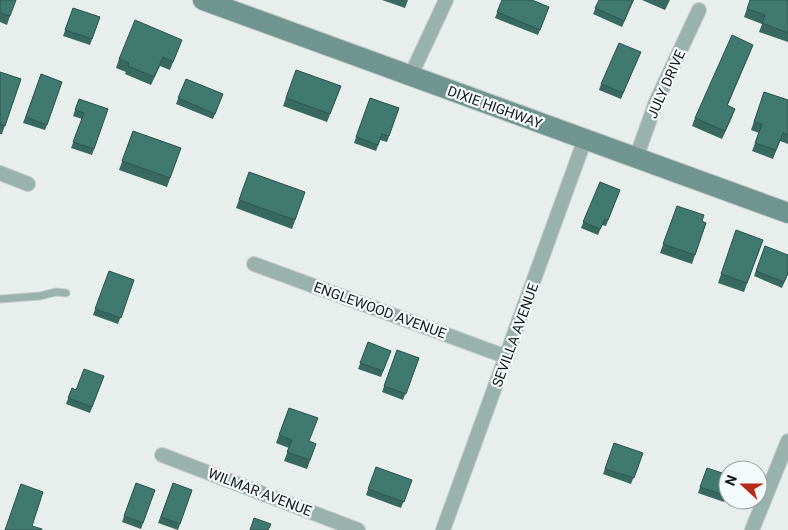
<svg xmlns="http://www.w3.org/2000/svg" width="788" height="530" viewBox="0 0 788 530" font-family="Roboto,sans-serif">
	<rect width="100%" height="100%" fill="#e8eeec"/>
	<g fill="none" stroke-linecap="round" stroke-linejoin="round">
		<!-- lane casing -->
		<g stroke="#c6ccca" stroke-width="9">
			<path id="lane" d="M0,299l40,-3 16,-4 10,1"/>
		</g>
		<!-- street casing -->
		<g stroke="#c6ccca" stroke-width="16">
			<path id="street" d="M410,77l36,-77
				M636,158l20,-56 43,-92
				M0,173l28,11
				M254,264l253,93
				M162,455l196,75
				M443,530l142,-391
				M752,530l36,-89"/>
		</g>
		<!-- secondary casing -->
		<g stroke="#c6ccca" stroke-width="22">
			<path id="secondary" d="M203,0l585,213"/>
		</g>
		<!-- lane -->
		<use href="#lane" stroke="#99b2ac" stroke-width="7"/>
		<!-- street -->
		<use href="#street" stroke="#99b2ac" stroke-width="14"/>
		<!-- secondary -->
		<use href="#secondary" stroke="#70958e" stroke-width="20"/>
	</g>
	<!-- wall -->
	<path fill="#37695f" d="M0,0l10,16 -3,9 -7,-3z
		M382,0h26l-3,8z
		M502,0l47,7 -11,28 -43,-17z
		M599,0h35l-12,27 -29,-13z
		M642,0h28l-5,10z
		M750,0h38v42l-29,-10 3,-8 -18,-7z
		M73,8l27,9 -10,28 -27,-9z
		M182,40l-12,30 -10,-4 -9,19 -26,-11 1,-2 -10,-4 3,-9z
		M753,45l-26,60 8,4 -13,30 -30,-13 3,-8z
		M638,58l-17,41 -22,-9 2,-6z
		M296,70l45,16 -14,36 -44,-16z
		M0,72l21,7 -19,55h-2z
		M41,74l21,8 -17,48 -22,-7z
		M186,79l37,15 -10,25 -37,-15z
		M764,92l24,8v44l-8,-3 -7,18 -21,-8 7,-18 -8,-3z
		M370,98l29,10 -12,34 -7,-2 -4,11 -22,-8z
		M79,99l29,10 -16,46 -21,-7 11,-29 -9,-3z
		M133,131l48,17 -14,39 -48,-17z
		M249,172l56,20 -13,37 -56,-21z
		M600,182l20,8 -14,36 -4,-1 -4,10 -17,-7z
		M677,206l25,15 4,2 -14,41 -32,-11z
		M736,230l27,10 -19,52 -26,-9z
		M765,246l23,28 -6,14 -28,-12z
		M109,271l25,9 -16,44 -25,-9z
		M368,342l23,9 -10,26 -23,-8z
		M397,350l22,8 -16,42 -21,-8z
		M104,376l-14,37 -24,-9 6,-16 4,2z
		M289,408l20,33 7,3 -9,25 -23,-8 5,-13 -13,-5z
		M614,443l29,10 -12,31 -28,-10z
		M376,467l36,13 -11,28 -35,-13z
		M707,468l21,22 -4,12 -26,-9z
		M136,483l19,7 -14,39 -19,-7z
		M173,483l19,7 -14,40 -20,-7z"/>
	<!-- shaded-wall -->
	<path fill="#2d554e" d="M753,45l-3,8 -26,61 3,-9z
		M735,109l-3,8 -10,22 3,-8z"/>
	<!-- building -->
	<path fill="#407a6f" stroke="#2d554e" d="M0,0h16l-6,16 -10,-3z
		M502,0h30l17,7 -9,23 -43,-18z
		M599,0h34l-9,21 -29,-13z
		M750,0h38v33l-26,-10 3,-8 -18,-6z
		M73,8l27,9 -8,22 -27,-9z
		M135,20l47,20 -9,22 -10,-5 -9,20 -26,-11 1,-3 -10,-4z
		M732,35l21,10 -26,60 8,4 -10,22 -30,-13z
		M619,43l22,9 -18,41 -22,-9z
		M296,70l45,16 -11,28 -44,-16z
		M0,72l21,7 -16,47 -5,-2z
		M41,74l21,8 -15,43 -21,-8z
		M186,79l37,15 -8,20 -37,-16z
		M764,92l24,8v35l-5,-2 -7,17 -21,-7 7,-19 -8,-2z
		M370,98l29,10 -10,28 -7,-2 -4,11 -22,-8z
		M79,99l29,10 -14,40 -21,-7 11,-29 -9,-3z
		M133,131l48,17 -11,30 -48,-17z
		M249,172l56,20 -10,28 -56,-20z
		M600,182l20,8 -12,30 -3,-1 -5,10 -17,-7z
		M677,206l27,9 -2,6 4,2 -11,32 -32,-11z
		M736,230l27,10 -16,43 -26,-9z
		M765,246l23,9v18l-4,9 -28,-11z
		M109,271l25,9 -13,38 -26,-9z
		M368,342l23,9 -8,20 -23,-8z
		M397,350l22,8 -13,36 -22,-8z
		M84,369l20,7 -12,31 -24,-9 4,-10 4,2z
		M289,408l29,10 -9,23 7,3 -6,16 -23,-8 5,-12 -13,-5z
		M614,443l29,10 -9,25 -29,-9z
		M376,467l36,13 -8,22 -36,-13z
		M707,468l21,7v15l-2,6 -26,-9z
		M136,483l19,7 -12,33 -19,-7z
		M173,483l19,7 -12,34 -19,-7z
		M21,484l22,8 -11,34 10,3v1h-37z
		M254,518l17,6 -3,6h-18z"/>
	<g text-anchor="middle" stroke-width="4.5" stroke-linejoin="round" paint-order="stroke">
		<!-- street labels -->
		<g font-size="14" fill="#151717" stroke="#f5fbfa">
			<text transform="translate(666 84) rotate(-66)" y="5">JULY DRIVE</text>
			<text transform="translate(495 107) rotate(20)" y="5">DIXIE HIGHWAY</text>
			<text transform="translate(380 310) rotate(20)" y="5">ENGLEWOOD AVENUE</text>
			<text transform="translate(515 335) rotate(-70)" y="5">SEVILLA AVENUE</text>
			<text transform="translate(260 492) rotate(21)" y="5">WILMAR AVENUE</text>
		</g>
	</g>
	<!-- north arrow -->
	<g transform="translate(743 485) rotate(291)"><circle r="24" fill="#f5fbfa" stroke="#9ba09f"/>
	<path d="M0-4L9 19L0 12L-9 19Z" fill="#b72919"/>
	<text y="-8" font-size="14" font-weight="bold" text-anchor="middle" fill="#151717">N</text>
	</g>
</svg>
